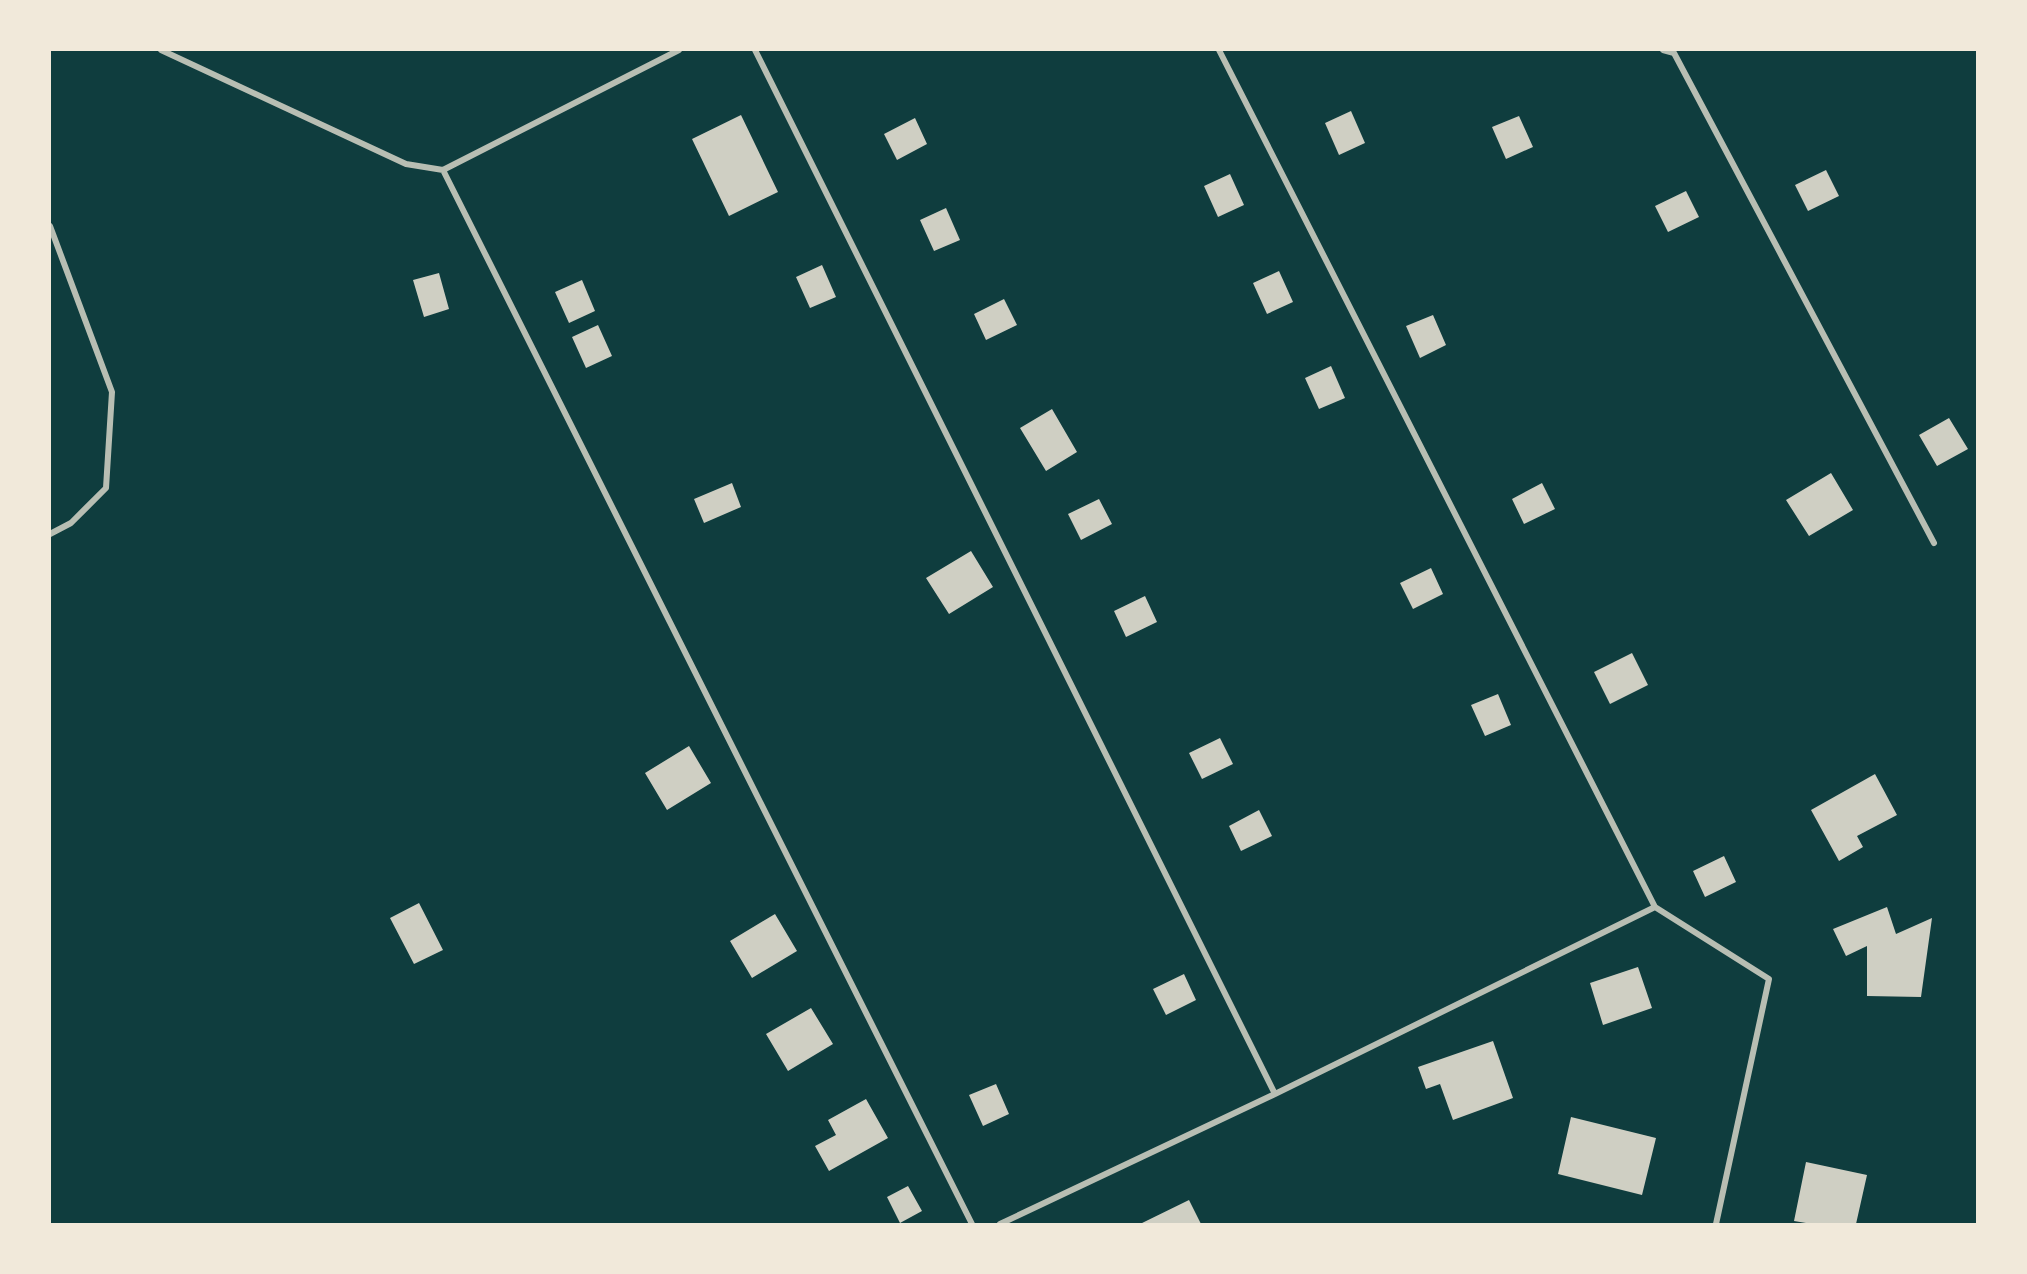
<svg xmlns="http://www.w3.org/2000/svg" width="2027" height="1274" viewBox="0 0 2027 1274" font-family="'Alegreya Sans',sans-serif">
	<rect width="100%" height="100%" fill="#0f3d3e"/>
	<!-- building -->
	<path fill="#cfcfc3" d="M1351,111l14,32 -26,12 -14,-32z
		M741,115l37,77 -49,24 -37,-77z
		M1519,116l14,31 -27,12 -14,-32z
		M915,118l12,26 -30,16 -13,-26z
		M1826,170l13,26 -31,15 -13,-26z
		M1230,174l14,31 -26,12 -14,-31z
		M1686,191l13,26 -31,15 -13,-26z
		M946,208l14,32 -26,11 -14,-31z
		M822,265l14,32 -26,11 -14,-31z
		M1279,271l14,31 -26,12 -14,-31z
		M439,273l10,36 -25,8 -11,-37z
		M582,280l13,31 -26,12 -14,-31z
		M1004,299l13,26 -31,15 -12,-26z
		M1433,315l13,30 -26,13 -14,-32z
		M598,325l14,31 -26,12 -14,-31z
		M1331,366l14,32 -26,11 -14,-31z
		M1052,409l25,43 -31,19 -26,-43z
		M1949,418l19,31 -31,17 -18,-31z
		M1831,473l22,37 -44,26 -23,-36z
		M732,483l9,24 -37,16 -10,-24z
		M1542,483l13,26 -31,15 -12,-25z
		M1099,499l13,25 -31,16 -13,-26z
		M971,551l22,36 -44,27 -23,-36z
		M1431,568l12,26 -30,15 -13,-26z
		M1145,596l12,26 -31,15 -12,-26z
		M1632,653l16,32 -38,19 -16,-32z
		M1498,694l13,31 -26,11 -14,-31z
		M1220,738l13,26 -31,15 -13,-26z
		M689,746l22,37 -44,27 -22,-37z
		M1875,774l22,41 -40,21 6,11 -24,14 -28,-51z
		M1259,810l13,26 -31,15 -12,-25z
		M1724,856l12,26 -31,15 -12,-26z
		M419,903l24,47 -29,14 -24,-46z
		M1887,907l9,27 36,-16 -11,79 -54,-1v-50l-21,10 -13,-27z
		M775,914l22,37 -45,27 -22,-37z
		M1638,967l14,41 -49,17 -13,-42z
		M1184,974l12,26 -30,15 -13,-26z
		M811,1008l22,36 -45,27 -22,-37z
		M1493,1041l20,57 -60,22 -13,-36 -14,5 -8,-22z
		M996,1084l13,30 -26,12 -14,-31z
		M866,1099l22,39 -59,33 -14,-25 21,-11 -8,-15z
		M1571,1117l85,21 -14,57 -84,-21z
		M1806,1162l61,13 -11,49h-44l-18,-3z
		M908,1186l14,25 -22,12 -13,-26z
		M1189,1200l12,24h-61z"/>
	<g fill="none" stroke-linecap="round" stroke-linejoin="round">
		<!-- minor -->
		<path stroke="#b8beb3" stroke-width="6" d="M161,50l245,114 37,6 236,-120
			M755,50l520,1044
			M1219,50l436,857
			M1663,50l11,3 260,490
			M443,170l529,1054
			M50,226l62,166 -6,96 -35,35 -21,11
			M1000,1224l275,-130 380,-187 114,72 -53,245"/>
	</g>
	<!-- border -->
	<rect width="2027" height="1274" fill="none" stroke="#f1e9da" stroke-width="102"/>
</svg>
